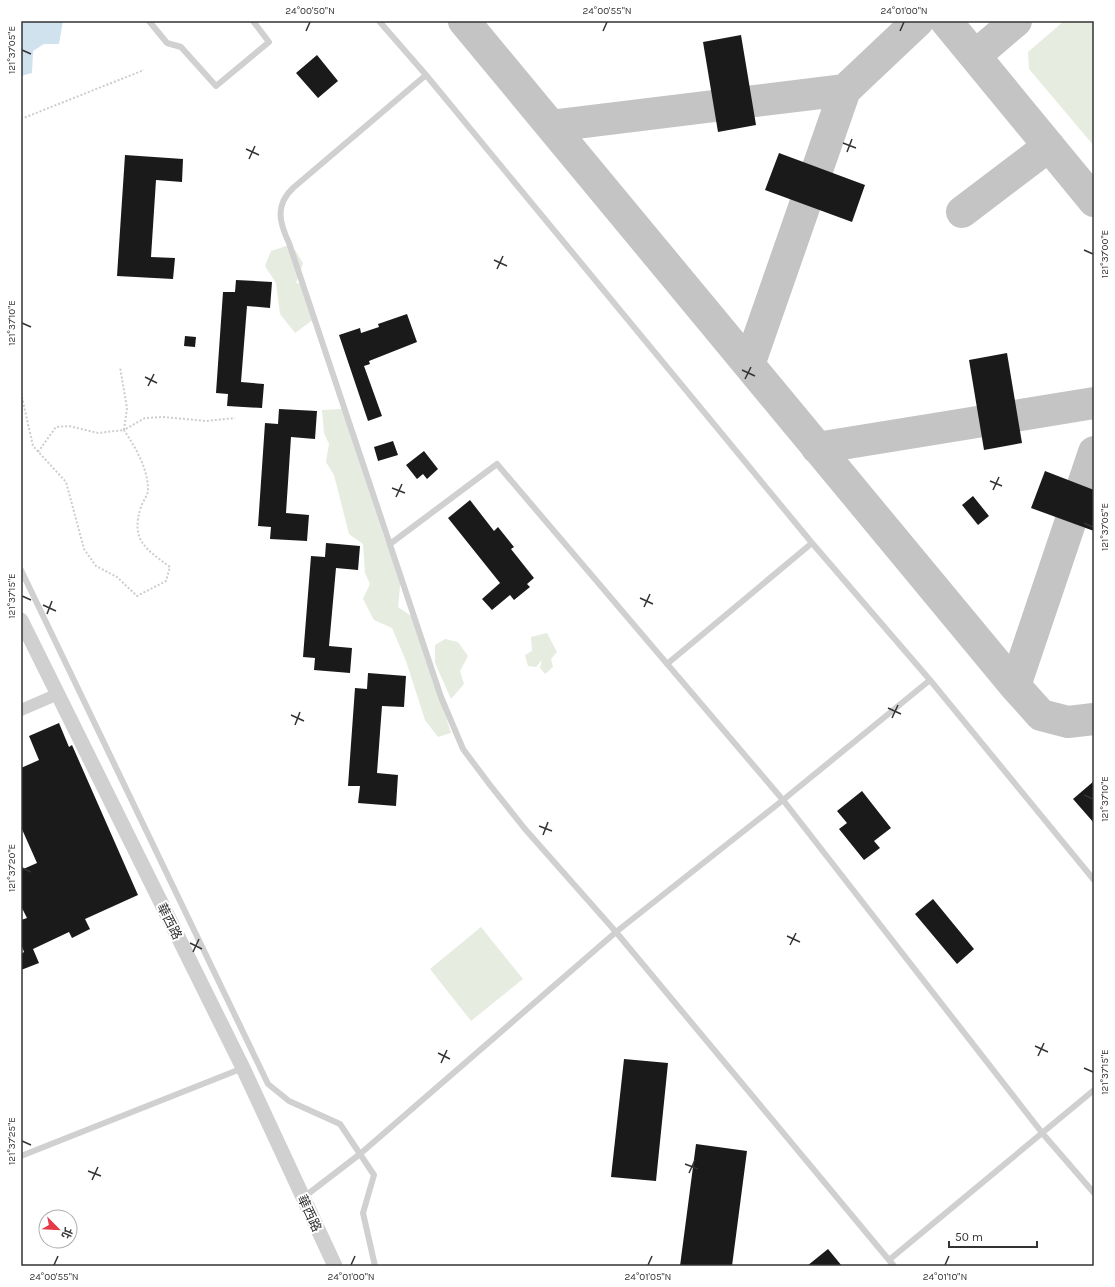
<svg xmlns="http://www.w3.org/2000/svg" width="1115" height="1287" viewBox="0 0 1115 1287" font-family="Karla,'Noto Sans TC',sans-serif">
	<rect width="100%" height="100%" fill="#fff"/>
	<!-- green -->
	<path fill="#e6ecdf" d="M1064,21h30v125l-65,-77 -1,-17z
		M286,246l9,4 8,13 -7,20 5,1 13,35 -19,14 -15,-19 -4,-31 -11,-17 6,-15z
		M342,409l43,131 16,37 -3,30 16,11 10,28 27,87 -13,4 -13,-17 -19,-59 -14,-33 -18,-8 -11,-21 7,-15 -5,-11 -2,-29 -14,-10 -15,-59 -8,-13 3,-18 -5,-11 -2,-23z
		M547,633l10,19 -6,7 2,8 -8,7 -5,-6 2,-8 -6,7 -8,-1 -3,-11 7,-4 -1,-14z
		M445,639l13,3 10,14 -8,15 4,13 -13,15 -16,-36v-18z
		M481,927l42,52 -52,42 -41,-52z"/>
	<!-- water -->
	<path fill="#cfe2ee" d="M21,21h42l-4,23h-15l-11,7 -1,22 -11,3z"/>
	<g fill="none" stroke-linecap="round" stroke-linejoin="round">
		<!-- taxiway -->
		<path stroke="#c4c4c4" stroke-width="32" d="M464,21l551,665 26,29 27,7 26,-3
			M946,21l148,180
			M975,56l41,-35
			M845,90l73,-69
			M551,126l294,-36 -96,275
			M962,212l87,-66
			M817,448l277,-45
			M1015,686l79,-234"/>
	</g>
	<!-- building -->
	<path fill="#1a1a1a" d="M741,35l15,90 -38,7 -15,-90z
		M317,55l21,26 -20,17 -22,-25z
		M779,153l86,32 -13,37 -87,-32z
		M125,155l58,4 -1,23 -26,-2 -5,77 24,1 -2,21 -56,-3z
		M236,280l36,2 -2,26 -23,-2 -6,76 23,2 -2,24 -35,-2 1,-12 -12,-1 7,-101h12z
		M407,314l10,28 -48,19 1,3 -6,2 18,50 -14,5 -29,-86 21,-7 1,5 18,-6 -1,-3z
		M185,336l11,1 -1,10 -11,-1z
		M1007,353l15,90 -38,7 -15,-90z
		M279,409l38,2 -2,28 -24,-2 -5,76 23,2 -2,26 -37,-2 1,-12 -13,-1 7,-103 13,1z
		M393,441l5,14 -20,6 -4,-14z
		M424,451l14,18 -11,10 -4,-5 -6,5 -11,-14z
		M1045,471l49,19v41l-63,-23z
		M973,496l16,20 -11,9 -16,-20z
		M470,500l24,31 4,-4 16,20 -3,2 23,29 -7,6 3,3 -16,13 -4,-5 -18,15 -10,-11 18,-16 -52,-65z
		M326,543l34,3 -2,24 -22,-2 -7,78 23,2 -2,25 -36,-3 1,-12 -12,-1 8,-101 14,1z
		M368,673l38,3 -2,31 -22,-1 -5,67 21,2 -2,31 -38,-3 2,-17h-12l7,-98 12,1z
		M59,723l10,24 3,-2 66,150 -53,24 5,10 -18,9 -3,-6 -36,17 6,14 -18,7v-16l3,-2 -3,-8v-24l6,-2 -6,-12v-36l16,-7 -16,-36v-59l18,-8 -10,-24z
		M1094,781v42l-21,-24z
		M862,791l29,37 -17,13 6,7 -16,12 -25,-31 8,-6 -10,-12z
		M933,899l41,50 -17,15 -42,-50z
		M624,1059l44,4 -12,118 -45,-4z
		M696,1144l51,7 -15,115h-52z
		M828,1249l14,17h-35z"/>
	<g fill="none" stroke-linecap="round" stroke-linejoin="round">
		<!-- path -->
		<path stroke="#cdcdcd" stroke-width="2" stroke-dasharray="2 2" stroke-linecap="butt" d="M21,119l123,-49
			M21,393l12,53 33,36 18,67 12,17 21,11 20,19 29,-15 4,-14c-24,-18 -40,-27 -29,-60 2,-6 7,-12 7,-17 0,-22 -13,-43 -24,-60l21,-12 18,-1 43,4 29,-3
			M38,452l18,-25 13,-1 29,7 26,-3 3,-22 -7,-41"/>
		<!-- service -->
		<path stroke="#d0d0d0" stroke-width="6" d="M149,21l18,22 14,4 35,39 53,-44 -16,-21
			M379,21l47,54 386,468 118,137 164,200
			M426,75l-133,113c-18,17 -14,34 -4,55l152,454 22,52 27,36 35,44 91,103 278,334
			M390,544l107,-80 286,336 260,334 51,59
			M21,570l247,514 21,17 51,23 34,51 -11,38 12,53
			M667,664l145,-121
			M21,1156l222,-88
			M304,1197l56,-43 256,-222 167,-132 147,-120
			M889,1260l205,-170"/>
		<!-- minor -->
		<path stroke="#d0d0d0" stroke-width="12" d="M21,710l37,-16"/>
		<!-- tertiary -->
		<path stroke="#d0d0d0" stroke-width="15" d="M21,620l222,448 92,198"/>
	</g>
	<!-- ticks -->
	<path fill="none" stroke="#333" stroke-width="1.5" d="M306,31l4,-9M603,31l4,-9M900,31l4,-9M22,50l9,4M843,143l13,5M246,149l13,6M847,152l5,-13M249,159l6,-13M1084,250l9,4M494,260l13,6M497,269l6,-13M22,323l9,4M742,370l13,6M145,377l12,6M745,379l6,-12M148,386l6,-12M990,481l12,5M392,488l13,5M993,490l6,-13M396,497l6,-13M1084,523l9,4M22,596l9,4M640,598l13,6M43,605l13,6M644,607l6,-13M47,614l5,-13M888,708l13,6M291,715l13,6M892,718l6,-13M295,725l5,-13M1084,795l9,4M539,826l13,5M543,835l5,-13M22,868l9,4M787,936l13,6M190,943l12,6M790,945l6,-12M193,952l6,-13M1035,1046l13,6M438,1053l12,6M1038,1056l6,-13M441,1063l6,-13M1084,1068l9,4M22,1141l9,4M685,1164l13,5M88,1171l13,5M689,1173l6,-13M92,1180l6,-13M54,1265l4,-9M351,1265l4,-9M648,1265l4,-9M945,1265l4,-9"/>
	<g text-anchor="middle" stroke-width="4" stroke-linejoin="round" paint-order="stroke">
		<!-- street labels -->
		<g font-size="13" fill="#333" stroke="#fff">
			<text transform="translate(170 921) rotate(63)" y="5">華西路</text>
			<text transform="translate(310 1213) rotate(65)" y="5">華西路</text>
		</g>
	</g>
	<!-- border -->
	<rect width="1115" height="1287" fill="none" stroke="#ffffff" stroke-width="44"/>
	<!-- north arrow -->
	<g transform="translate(58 1229) rotate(114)"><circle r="19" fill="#ffffff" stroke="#adadad"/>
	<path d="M0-3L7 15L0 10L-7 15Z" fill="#e63946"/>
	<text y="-6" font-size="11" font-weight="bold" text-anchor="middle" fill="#333333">北</text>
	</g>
	<!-- scale -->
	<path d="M949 1241v6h88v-6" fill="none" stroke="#333333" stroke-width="2"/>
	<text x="955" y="1241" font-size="12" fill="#333333" stroke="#ffffff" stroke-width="3" paint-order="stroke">50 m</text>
	<rect x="22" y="22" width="1071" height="1243" fill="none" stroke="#333" stroke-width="1.5"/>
	<g font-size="10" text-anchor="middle" fill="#333">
		<text x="310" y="14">24°00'50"N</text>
		<text x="607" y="14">24°00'55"N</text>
		<text x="904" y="14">24°01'00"N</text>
		<text transform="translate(11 50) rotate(-90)" y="4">121°37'05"E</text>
		<text transform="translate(1104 254) rotate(-90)" y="4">121°37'00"E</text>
		<text transform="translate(11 323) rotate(-90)" y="4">121°37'10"E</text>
		<text transform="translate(1104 527) rotate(-90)" y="4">121°37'05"E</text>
		<text transform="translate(11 596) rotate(-90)" y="4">121°37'15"E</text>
		<text transform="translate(1104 799) rotate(-90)" y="4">121°37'10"E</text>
		<text transform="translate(11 868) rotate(-90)" y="4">121°37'20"E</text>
		<text transform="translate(1104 1072) rotate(-90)" y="4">121°37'15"E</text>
		<text transform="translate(11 1141) rotate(-90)" y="4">121°37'25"E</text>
		<text x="54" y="1280">24°00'55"N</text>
		<text x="351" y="1280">24°01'00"N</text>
		<text x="648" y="1280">24°01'05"N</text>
		<text x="945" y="1280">24°01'10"N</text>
	</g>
</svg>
